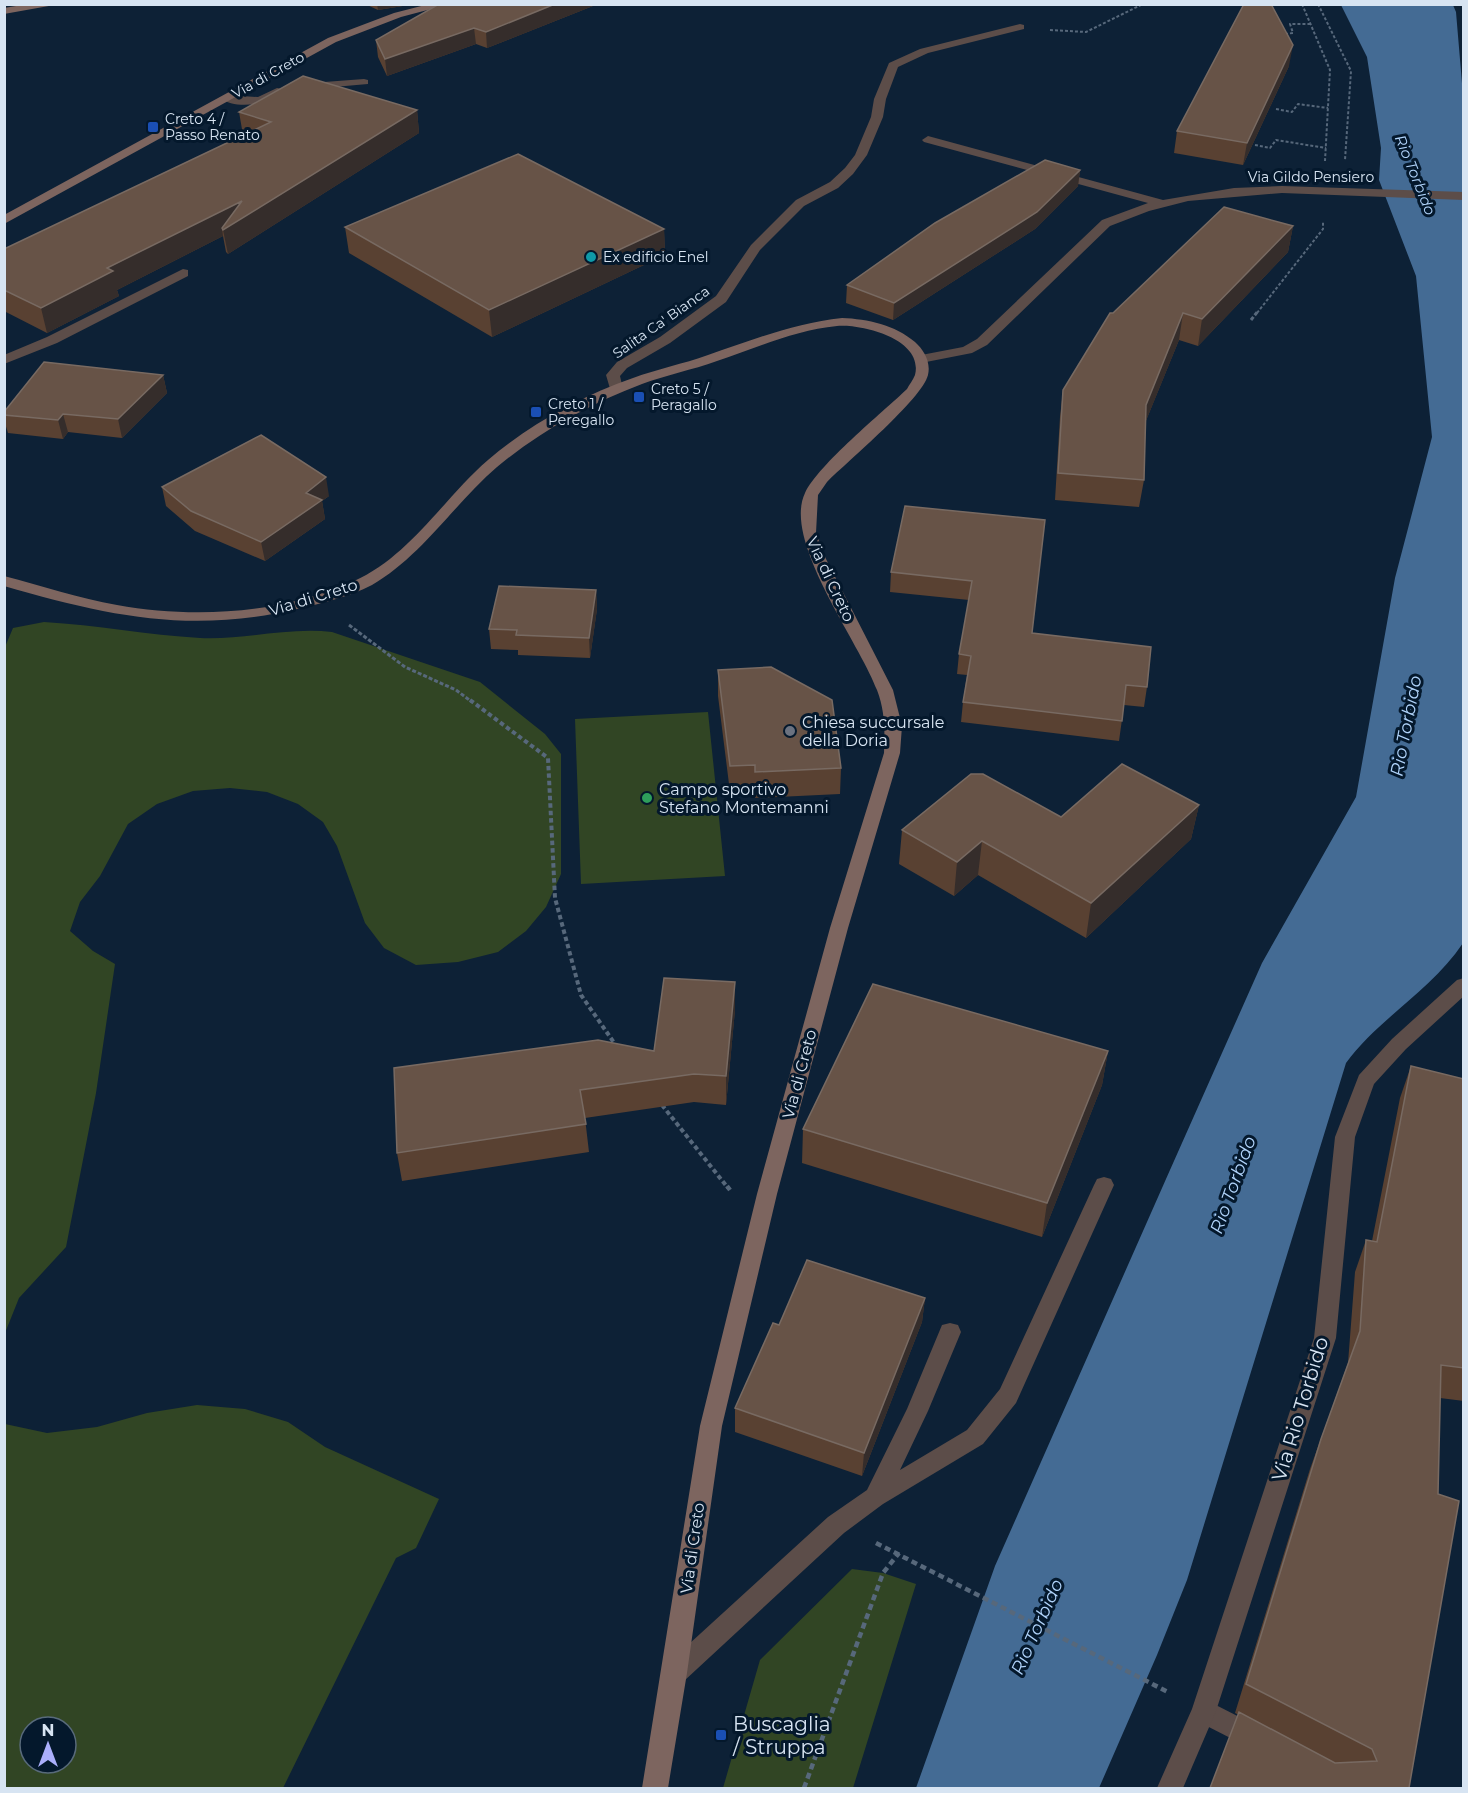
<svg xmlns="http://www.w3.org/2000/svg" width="1468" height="1793" viewBox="0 0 1468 1793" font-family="Montserrat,sans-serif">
	<rect width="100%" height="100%" fill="#0d2136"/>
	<!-- green -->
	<path fill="#314524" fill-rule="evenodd" d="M44,622c52,3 104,13 156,16 44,2 88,-11 132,-6l148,50 65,52 16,20v120l-15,33 -20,24 -28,21 -40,10 -42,3 -32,-17 -19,-25 -28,-77 -14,-24 -25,-18 -31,-12 -37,-4 -37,3 -36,13 -29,20 -28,52 -20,26 -10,29 23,20 22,13 -19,129 -30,154 -47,51 -14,35v-686l8,-19z
		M708,712l17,164 -144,8 -6,-165z
		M197,1405l48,4 43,13 37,25 114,52 -23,49 -20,10 -113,230h-278v-364l42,9 50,-6 50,-14zM30,1727h36v36h-36z
		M852,1569l31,4 33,11 -63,204h-130l37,-128z"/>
	<!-- water -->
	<path fill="#446b94" d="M1341,5h112l3,7 8,95 -1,836c-31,47 -84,75 -117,120l-159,517 -30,75 -58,133h-183l79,-222 171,-387 96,-216 94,-166 39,-219 37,-141 -16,-161 -37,-96 2,-32 -14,-91z"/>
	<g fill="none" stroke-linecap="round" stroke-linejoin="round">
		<!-- path-far3 -->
		<path stroke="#57687b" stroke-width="2" stroke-dasharray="3 2" stroke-linecap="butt" d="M1302,4l28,66 -5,91
			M1318,4l33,67 -6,89
			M1050,30l36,2 57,-28
			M1285,34l8,-1 -3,-9h20
			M1276,109l16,3 6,-8 30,4
			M1255,145l15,3 6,-8 50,8
			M1257,313l66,-84v-7"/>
		<!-- path-far2 -->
		<path stroke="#57687b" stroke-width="3" stroke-dasharray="4 2" stroke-linecap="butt" d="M1251,320l7,-9
			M349,625l56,42 51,23 16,12"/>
		<!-- path-far1 -->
		<path stroke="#57687b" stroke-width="4" stroke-dasharray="4.5 3" stroke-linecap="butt" d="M470,700l78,58 7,140 26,97 36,52
			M662,1105l66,83"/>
		<!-- path -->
		<path stroke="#57687b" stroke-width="4.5" stroke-dasharray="6 4" stroke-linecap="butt" d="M727,1186l3,4
			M876,1543l292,149
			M804,1788l79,-215 16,-20"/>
		<!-- service -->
		<path fill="#5c4d49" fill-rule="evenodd" d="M364,79l4,1v4l-57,5 -6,-3 6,-3z
			M277,88l10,2c-15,14 -50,21 -67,8l6,-3 32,2z
			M183,269l5,1v6l-131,67 -53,21v-9l43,-18z
			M1104,1177l7,2 3,6 -98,218 -33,41 -100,60 -39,29 -160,148 -9,4 -9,-4 -3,-8 3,-8 162,-148 39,-27 40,-81 35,-84 8,-2 8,2 3,7 -33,79 -28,59 67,-40 33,-41 94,-204 3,-6z"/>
		<!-- pedestrian -->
		<path fill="#5c4d49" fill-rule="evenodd" d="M1204,1699l59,30 4,9 -4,9 -9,3 -59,-30 -3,-9 3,-9z"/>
		<!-- minor -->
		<path fill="#5c4d49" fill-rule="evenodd" d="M1020,24l4,1v4l-96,24 -30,14 -12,32 -3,18 -16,38 -14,19 -15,14 -34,18 -44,44 -34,52 -56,41 -43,25 -7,8 3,13 -2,3h-10l-5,-17 11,-13 43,-25 56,-41 35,-51 45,-45 34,-18 15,-14 10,-13 16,-38 3,-18 15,-36 31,-14z
			M928,136l235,64 71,-12 48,-2 182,6v8l-182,-7 -94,8 -39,10 -39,15 -123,119 -15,8 -51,10 -5,-1v-6l47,-9 14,-8 125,-119 46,-17 -224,-61 -2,-2z
			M1464,978v18l-58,53 -32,35 -19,53 -19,201 -120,373 -33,77h-26l35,-79 122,-371 21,-201 24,-62 33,-36 65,-59z"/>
		<!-- secondary -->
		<path fill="#7d655f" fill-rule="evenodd" d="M28,4h32l-56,10v-6z
			M429,4h21l-49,13 -65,25 -332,182v-9l324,-177 66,-25z
			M842,318c26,1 53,7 73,24 9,8 16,20 13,33 -6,24 -80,86 -101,107l-9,13 -2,38 10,26 67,131 9,36 -2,27 -52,175 -71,266 -55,232 -35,247 -19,115h-26l58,-362 57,-232 73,-266 54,-175c1,-22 1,-42 -7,-63 -17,-47 -95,-149 -72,-197 14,-29 77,-80 102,-104 2,-4 6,-9 8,-14 9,-36 -53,-51 -78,-49 -42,4 -81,22 -120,35 -25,9 -51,14 -75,23 -51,19 -103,48 -145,83 -43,37 -75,89 -125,118 -23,12 -50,18 -75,24 -107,25 -189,7 -293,-23v-10c38,10 75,22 113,29 78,14 164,9 237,-24 55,-24 90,-83 134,-121 41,-35 93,-64 145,-82 24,-9 50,-14 75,-23 44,-15 87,-32 134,-37z"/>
	</g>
	<!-- wall -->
	<path fill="#594132" d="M365,4h50l-37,6z
		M598,4l-111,44 -11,-4 -89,32 -9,-19 -2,-17z
		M1289,66l-46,99 -69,-12 3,-22z
		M417,110l2,23 -191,121 -2,-2 -3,-16 -106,54 2,6 -72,37 -43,-22v-62l239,-114 -4,-23z
		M1080,170l-2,16 -43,43 -142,91 -47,-17 1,-18z
		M1293,226l-5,26 -90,94 -19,-6 -34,83 -1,57 -5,27 -84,-7 5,-83 3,-27 50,-77z
		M345,227l319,2 1,26 -173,82 -143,-84z
		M163,375l4,18 -45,45 -54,-6 -5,7 -55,-6 -4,-13v-8z
		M162,487l167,9 -7,5 3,18 -60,42 -70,-30 -29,-25z
		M905,506l127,127 115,54 -3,20 -20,-2 -5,36 -158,-19 2,-20 4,-27 -10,-1 2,-20 10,-54 -79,-8 1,-20z
		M596,590l1,19 -7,49 -72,-3v-5l-27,-1 -2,-20z
		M718,670l123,98 -1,26 -85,4 -1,-7 -24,1 -12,-96z
		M1199,805l-8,34 -105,99 -108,-63 -24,21 -55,-32 3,-34 159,-13z
		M735,1010l-9,95 -32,-3 -109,16 4,34 -187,29 -5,-28 257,-102z
		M1108,1051l-6,34 -60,152 -240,-74 1,-34z
		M1411,1066l53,13v322l-24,-3 -31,390h-199l29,-73 -4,-2 75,-244 38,-106 7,-91 11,-32 6,1 28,-143z
		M925,1298l-3,24 -60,154 -127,-44v-24l44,-83z"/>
	<!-- shaded-wall -->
	<path fill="#352d2b" d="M377,4h38l-37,6z
		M555,4h43l-111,44 -1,-16z
		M474,28l2,16 -89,32 -2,-17z
		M1293,45l-4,21 -46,99 4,-22z
		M417,110l2,23 -191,121 -5,-24 -1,-2 1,8 -106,54 2,6 -72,37 -6,-25 66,-40 135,-67z
		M1080,170l-2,16 -43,43 -142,91 1,-17z
		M1293,226l-5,26 -90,94 4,-27z
		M664,229l1,26 -173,82 -3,-27z
		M1183,313l-4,27 -38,93 5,-28z
		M163,375l4,18 -45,45 -4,-19z
		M63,414l5,18 -5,7 -5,-19z
		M326,477l3,19 -7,5 3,18 -60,42 -4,-19 45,-49z
		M596,590l1,19 -7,49 -1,-20z
		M1199,805l-8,34 -105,99 5,-35z
		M982,841l-4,34 -24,21 3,-34z
		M735,982v28l-9,95v-29z
		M1108,1051l-6,34 -60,152 5,-34z
		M925,1298l-3,24 -60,154 2,-23z"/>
	<!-- building -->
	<path fill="#675347" stroke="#786a62" stroke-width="1.5" d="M439,4h116l-69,28 -12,-4 -89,31 -9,-19z
		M1244,4h27l22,41 -46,98 -70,-12z
		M303,76l114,34 -194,120 -1,-2 20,-27 -135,67 6,3 -72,37 -37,-18v-41l267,-127 -32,-10z
		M518,154l146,75 -175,81 -144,-83z
		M1045,160l35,10 -43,42 -143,91 -47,-18 88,-62z
		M1224,207l69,19 -91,93 -19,-6 -37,92 -2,75 -86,-7 5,-83 47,-77h3z
		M44,362l119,13 -45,44 -55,-5 -5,6 -54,-5v-3z
		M261,435l65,42 -20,16 16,7 -61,42 -70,-31 -29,-24z
		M905,506l140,14 -13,113 119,14 -4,40 -21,-2 -4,36 -159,-19 8,-46 -12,-2 13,-73 -81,-9z
		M499,586l97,4 -7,48 -73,-3 1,-5 -28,-1z
		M771,667l61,33 9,68 -86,4v-7l-25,1 -12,-96z
		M1122,764l77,41 -108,98 -109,-62 -25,21 -55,-32 69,-56h12l78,43z
		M664,978l71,4 -9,94 -32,-2 -114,16 6,34 -189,29 -3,-85 204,-28 56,11z
		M873,984l235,67 -61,152 -244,-74z
		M1411,1066l53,13v289l-23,-3 -3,129 21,7 -50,287h-199l29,-76 96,51 42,-2 -5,-12 -126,-65 75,-245 39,-108 6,-91 11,2z
		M807,1260l118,38 -61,155 -129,-45 38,-85 6,2z"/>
	<!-- markers -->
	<g fill="#1a4fb4" stroke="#04182c" stroke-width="2">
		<rect x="147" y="121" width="12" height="12" rx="3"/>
		<rect x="633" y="391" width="12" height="12" rx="3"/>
		<rect x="530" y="406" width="12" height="12" rx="3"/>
		<rect x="715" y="1729" width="12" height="12" rx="3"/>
	</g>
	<circle fill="#0f9aa8" stroke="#04182c" stroke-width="2" cx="591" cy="257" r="6"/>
	<circle fill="#6b7280" stroke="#04182c" stroke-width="2" cx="790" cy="731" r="6"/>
	<circle fill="#2e9e5b" stroke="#04182c" stroke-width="2" cx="647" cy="798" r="6"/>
	<g text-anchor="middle" stroke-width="6" stroke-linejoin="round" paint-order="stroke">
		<!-- far-street labels -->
		<g font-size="14" fill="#d7e4f2" stroke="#04182c">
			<text transform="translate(268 75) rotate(-29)" y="5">Via di Creto</text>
			<text x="1311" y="182">Via Gildo Pensiero</text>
			<text transform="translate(661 322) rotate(-35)" y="5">Salita Ca' Bianca</text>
		</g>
		<!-- far-poi labels -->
		<g font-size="14" fill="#d7e4f2" stroke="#04182c" text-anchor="start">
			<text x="165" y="124">Creto 4 /<tspan x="165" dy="16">Passo Renato</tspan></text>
			<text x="603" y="262">Ex edificio Enel</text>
			<text x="651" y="394">Creto 5 /<tspan x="651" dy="16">Peragallo</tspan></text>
			<text x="548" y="409">Creto 1 /<tspan x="548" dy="16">Peregallo</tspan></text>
		</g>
		<!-- far-water labels -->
		<g font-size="15" font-style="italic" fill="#b0d3fa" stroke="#04182c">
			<text transform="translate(1415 175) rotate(68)" y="5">Rio Torbido</text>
		</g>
		<!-- street labels -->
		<g font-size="16" fill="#d7e4f2" stroke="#04182c">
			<text transform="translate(831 579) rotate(65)" y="6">Via di Creto</text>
			<text transform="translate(313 597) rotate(-17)" y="6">Via di Creto</text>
			<text transform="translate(799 1074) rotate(-75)" y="6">Via di Creto</text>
			<text transform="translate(692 1548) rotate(-82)" y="6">Via di Creto</text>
		</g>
		<!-- poi labels -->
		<g font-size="16" fill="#d7e4f2" stroke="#04182c" text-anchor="start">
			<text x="802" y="728">Chiesa succursale<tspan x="802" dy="18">della Doria</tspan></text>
			<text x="659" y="795">Campo sportivo<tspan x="659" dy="18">Stefano Montemanni</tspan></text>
		</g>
		<!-- water labels -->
		<g font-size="18" font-style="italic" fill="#b0d3fa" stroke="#04182c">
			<text transform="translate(1406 726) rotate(-79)" y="6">Rio Torbido</text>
			<text transform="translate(1233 1185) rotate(-70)" y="6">Rio Torbido</text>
			<text transform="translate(1037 1627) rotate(-66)" y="6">Rio Torbido</text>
		</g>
		<!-- near-street labels -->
		<g font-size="20" fill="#d7e4f2" stroke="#04182c">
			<text transform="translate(1300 1409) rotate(-73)" y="7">Via Rio Torbido</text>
		</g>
		<!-- near-poi labels -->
		<g font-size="20" fill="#d7e4f2" stroke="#04182c" text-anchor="start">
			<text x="733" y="1731">Buscaglia<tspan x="733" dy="23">/ Struppa</tspan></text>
		</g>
	</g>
	<!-- border -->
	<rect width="1468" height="1793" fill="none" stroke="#d7e4f2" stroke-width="12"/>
	<!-- north arrow -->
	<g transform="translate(48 1745)"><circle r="28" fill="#04182c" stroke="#586a7b" stroke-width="1.5"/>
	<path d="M0-4.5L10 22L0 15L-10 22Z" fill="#abaffb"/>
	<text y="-9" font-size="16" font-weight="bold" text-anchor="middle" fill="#d7e4f2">N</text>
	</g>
</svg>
